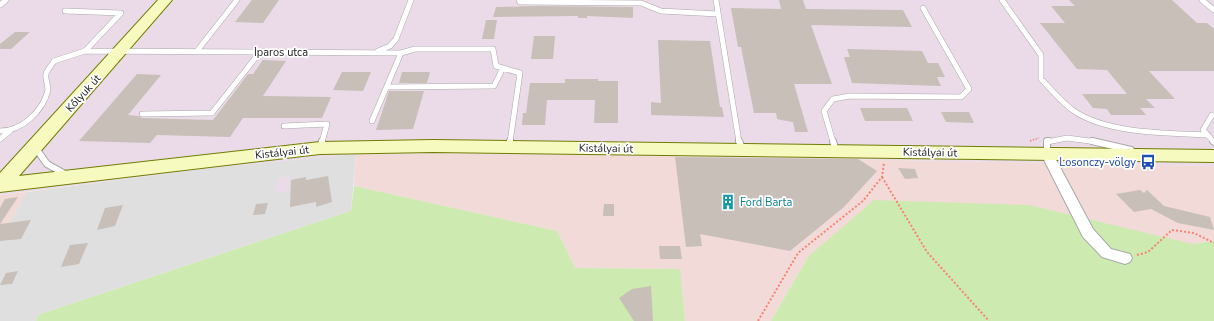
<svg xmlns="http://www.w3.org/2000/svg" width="1214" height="321" viewBox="0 0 1214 321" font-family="'Nunito Sans',sans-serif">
	<rect width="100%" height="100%" fill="#f2efe9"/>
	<!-- residential -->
	<path fill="#e0dfdf" d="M356,154l-5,57 -313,104 -2,6h-36v-81l27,-48 183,-24z"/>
	<!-- commercial -->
	<path fill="#f2dad9" d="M512,153l702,13v75l-21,3 -385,13 -37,64h-86l-6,-52 -104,-1 -18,-37 -203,-45 2,-32z
		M27,192l-27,48v-45z"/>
	<!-- industrial -->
	<path fill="#ebdbe8" d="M0,0h160l-132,147 -22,45 168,-192h1040v166l-702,-13 -156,1 -146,14 -210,27z
		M290,176l-2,15 -12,2 2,-15z"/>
	<!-- grass -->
	<path fill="#cdebb0" d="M354,186l203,45 18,37 105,1 5,52h-649l2,-6 313,-104z
		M874,200l155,5 164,39 21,-3v80h-443l37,-64z"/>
	<!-- building -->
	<path fill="#c7bfb8" d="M252,0h27l-16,23 -28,-1z
		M779,0h24l3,9 97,1 9,17 -101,-2 21,59h-38l14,48h-13l-2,-10 -12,-2 -4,-1 -1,-6h-22l-13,-66h-3l-7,-39 50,1z
		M1069,0h103l25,23h10l7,6v42h-65l26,28h-29l9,9h-15l6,7h-35l-4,-6 -14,-1 -11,-14h45l-20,-24 -30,-1 -37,-46h25l-14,-17h24z
		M535,6l98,1v11l-46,-2v2h-9v-2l-85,1 3,-10z
		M486,20h11l-3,19h-12z
		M15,32h15l-19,17h-11v-5z
		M534,36h21l-2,23h-22z
		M658,40l52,1 10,66h2l2,10 -73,-2v-13l10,1z
		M847,49l75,2 6,12h10l7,14h-8l4,9 -89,-3 -8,-26h6z
		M263,60l23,1 -23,35 68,1 -9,21h-79l-13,19 -73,-2 -7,8 -71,-2 58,-67 24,1 -33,40 10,1 4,2 71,2 35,-46h5z
		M342,72h29l-8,19 -30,-1z
		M402,72h28l-3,11h-28z
		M565,79h33v2h20v42h-24l1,-23h-48l-2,25h-23l1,-12h3l4,-30h35z
		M389,91h35l-11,38 -37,1z
		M860,108h47l6,13h-48z
		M941,112h28l5,11 -28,-1z
		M675,157l183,2 19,12 -33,36 -54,44 -90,-17 2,12 -16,1z
		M898,168l17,1 3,9 -13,1z
		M328,176l4,26 -16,5v-5l-26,5 1,-27 15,-3v3z
		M1140,190l4,3 3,-3 17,16 46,11 4,13 -36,-7 -27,-14 -17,3 -18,-18z
		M18,197l-18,27 31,-4 -10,19 -21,2v-33l5,-9z
		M268,203l-3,11 -12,1 3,-11z
		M604,204h10v12h-11z
		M123,205l-8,21 -18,4 8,-22z
		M88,243l-9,21 -18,3 9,-22z
		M659,246h21l2,13h-22z
		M18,271l-6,13 -12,1 6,-12z
		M651,286l2,35h-19l-15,-23 13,-9z"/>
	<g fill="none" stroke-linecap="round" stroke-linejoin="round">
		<!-- lane-far1 casing -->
		<g stroke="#a9a9a9" stroke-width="6">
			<path id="lane-far1" d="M519,0l1,2 121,1 20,8 57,3
				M716,0l23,142
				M1002,0l39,55v24c10,10 21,24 33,32 34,23 94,22 134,24
				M1202,0l12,10
				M0,5l6,-5
				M65,11l56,2 -36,38
				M197,51l40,-51
				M378,51l12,-5 6,-7 15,-39
				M387,87l107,-1 9,-18
				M142,114l70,-1 48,-61
				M372,121l29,-68
				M284,126l43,-2 -5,18
				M0,131c22,0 43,-20 48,-41 0,-5 -3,-11 -2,-16 1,-4 6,-9 8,-13l31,-10 316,2 14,-4h78l3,17 24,7 -10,69
				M0,139l10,-8
				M833,142l-9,-31 9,-12 17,-3 111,1 8,-8 -46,-81
				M1047,142l20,-4 30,4
				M1214,142l-11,-12 9,-15h2"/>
		</g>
		<!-- lane casing -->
		<g stroke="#a9a9a9" stroke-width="8">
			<path id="lane" d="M739,141l4,9
				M833,141l3,10
				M1092,141l39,9
				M1213,141l1,1
				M35,147l12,17 18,10
				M509,147l1,-6
				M320,148l2,-7
				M1047,154v-13h2"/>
		</g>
		<!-- street casing -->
		<g stroke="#a9a9a9" stroke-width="2">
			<path id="street" d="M1047,150l4,1 2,3 40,75 18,20 19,5 2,4 -2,4 -5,2 -23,-7 -19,-20 -42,-83 2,-3z"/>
		</g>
		<!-- secondary casing -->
		<g stroke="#707d05" stroke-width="2">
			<path id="secondary" d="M158,0h14l-153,176 301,-34 113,-2 781,10v12l-781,-10 -113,2 -320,38v-19z"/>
		</g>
		<!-- path-far1 -->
		<path stroke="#fa8072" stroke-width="1.5" stroke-dasharray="1.5 1.5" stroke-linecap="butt" d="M1030,141l9,-3"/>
		<!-- path -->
		<path stroke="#fa8072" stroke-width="2" stroke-dasharray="2 2" stroke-linecap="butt" d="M882,177l45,75 62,69
			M1137,255l11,-3 24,-22 22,3 20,10
			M758,321l40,-68 65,-52 19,-24 2,-14"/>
		<!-- lane-far1 -->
		<use href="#lane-far1" stroke="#fff" stroke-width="5"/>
		<!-- lane -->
		<use href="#lane" stroke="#fff" stroke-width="6"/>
		<!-- street -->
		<use href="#street" fill="#fff" fill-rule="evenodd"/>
		<!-- secondary -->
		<use href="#secondary" fill="#f7fabf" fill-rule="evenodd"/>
	</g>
	<!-- icons -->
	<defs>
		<g id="bus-bare" transform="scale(1.2)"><path d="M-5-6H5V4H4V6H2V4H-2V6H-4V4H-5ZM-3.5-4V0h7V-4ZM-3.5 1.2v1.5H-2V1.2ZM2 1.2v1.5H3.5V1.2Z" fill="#1a4fb4" stroke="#fff" stroke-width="2.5" paint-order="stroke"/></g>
		<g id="building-bare" transform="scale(1.2)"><path d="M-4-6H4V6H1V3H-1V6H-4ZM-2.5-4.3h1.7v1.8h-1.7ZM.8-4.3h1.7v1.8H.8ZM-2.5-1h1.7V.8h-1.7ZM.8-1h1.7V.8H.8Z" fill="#0f9aa8" stroke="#fff" stroke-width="2.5" paint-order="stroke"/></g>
	</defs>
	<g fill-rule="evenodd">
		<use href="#bus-bare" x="1148" y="162"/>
		<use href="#building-bare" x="728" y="202"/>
	</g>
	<g text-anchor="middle" stroke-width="3.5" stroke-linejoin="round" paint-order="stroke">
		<!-- street labels -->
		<g font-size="11" fill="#222" stroke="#fff">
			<text x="281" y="56">Iparos utca</text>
			<text transform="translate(83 93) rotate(-48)" y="4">Kőlyuk út</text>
			<text transform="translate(606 148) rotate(1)" y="4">Kistályai út</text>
			<text transform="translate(282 152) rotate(-6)" y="4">Kistályai út</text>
			<text transform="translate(930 152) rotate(1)" y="4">Kistályai út</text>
		</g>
		<!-- transit labels -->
		<g font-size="11" fill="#164399" stroke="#fff" text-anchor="end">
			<text x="1136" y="166">Losonczy-völgy</text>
		</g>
		<!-- culture labels -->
		<g font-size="11" fill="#0d838f" stroke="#fff" text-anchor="start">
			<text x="740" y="206">Ford Barta</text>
		</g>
	</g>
</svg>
